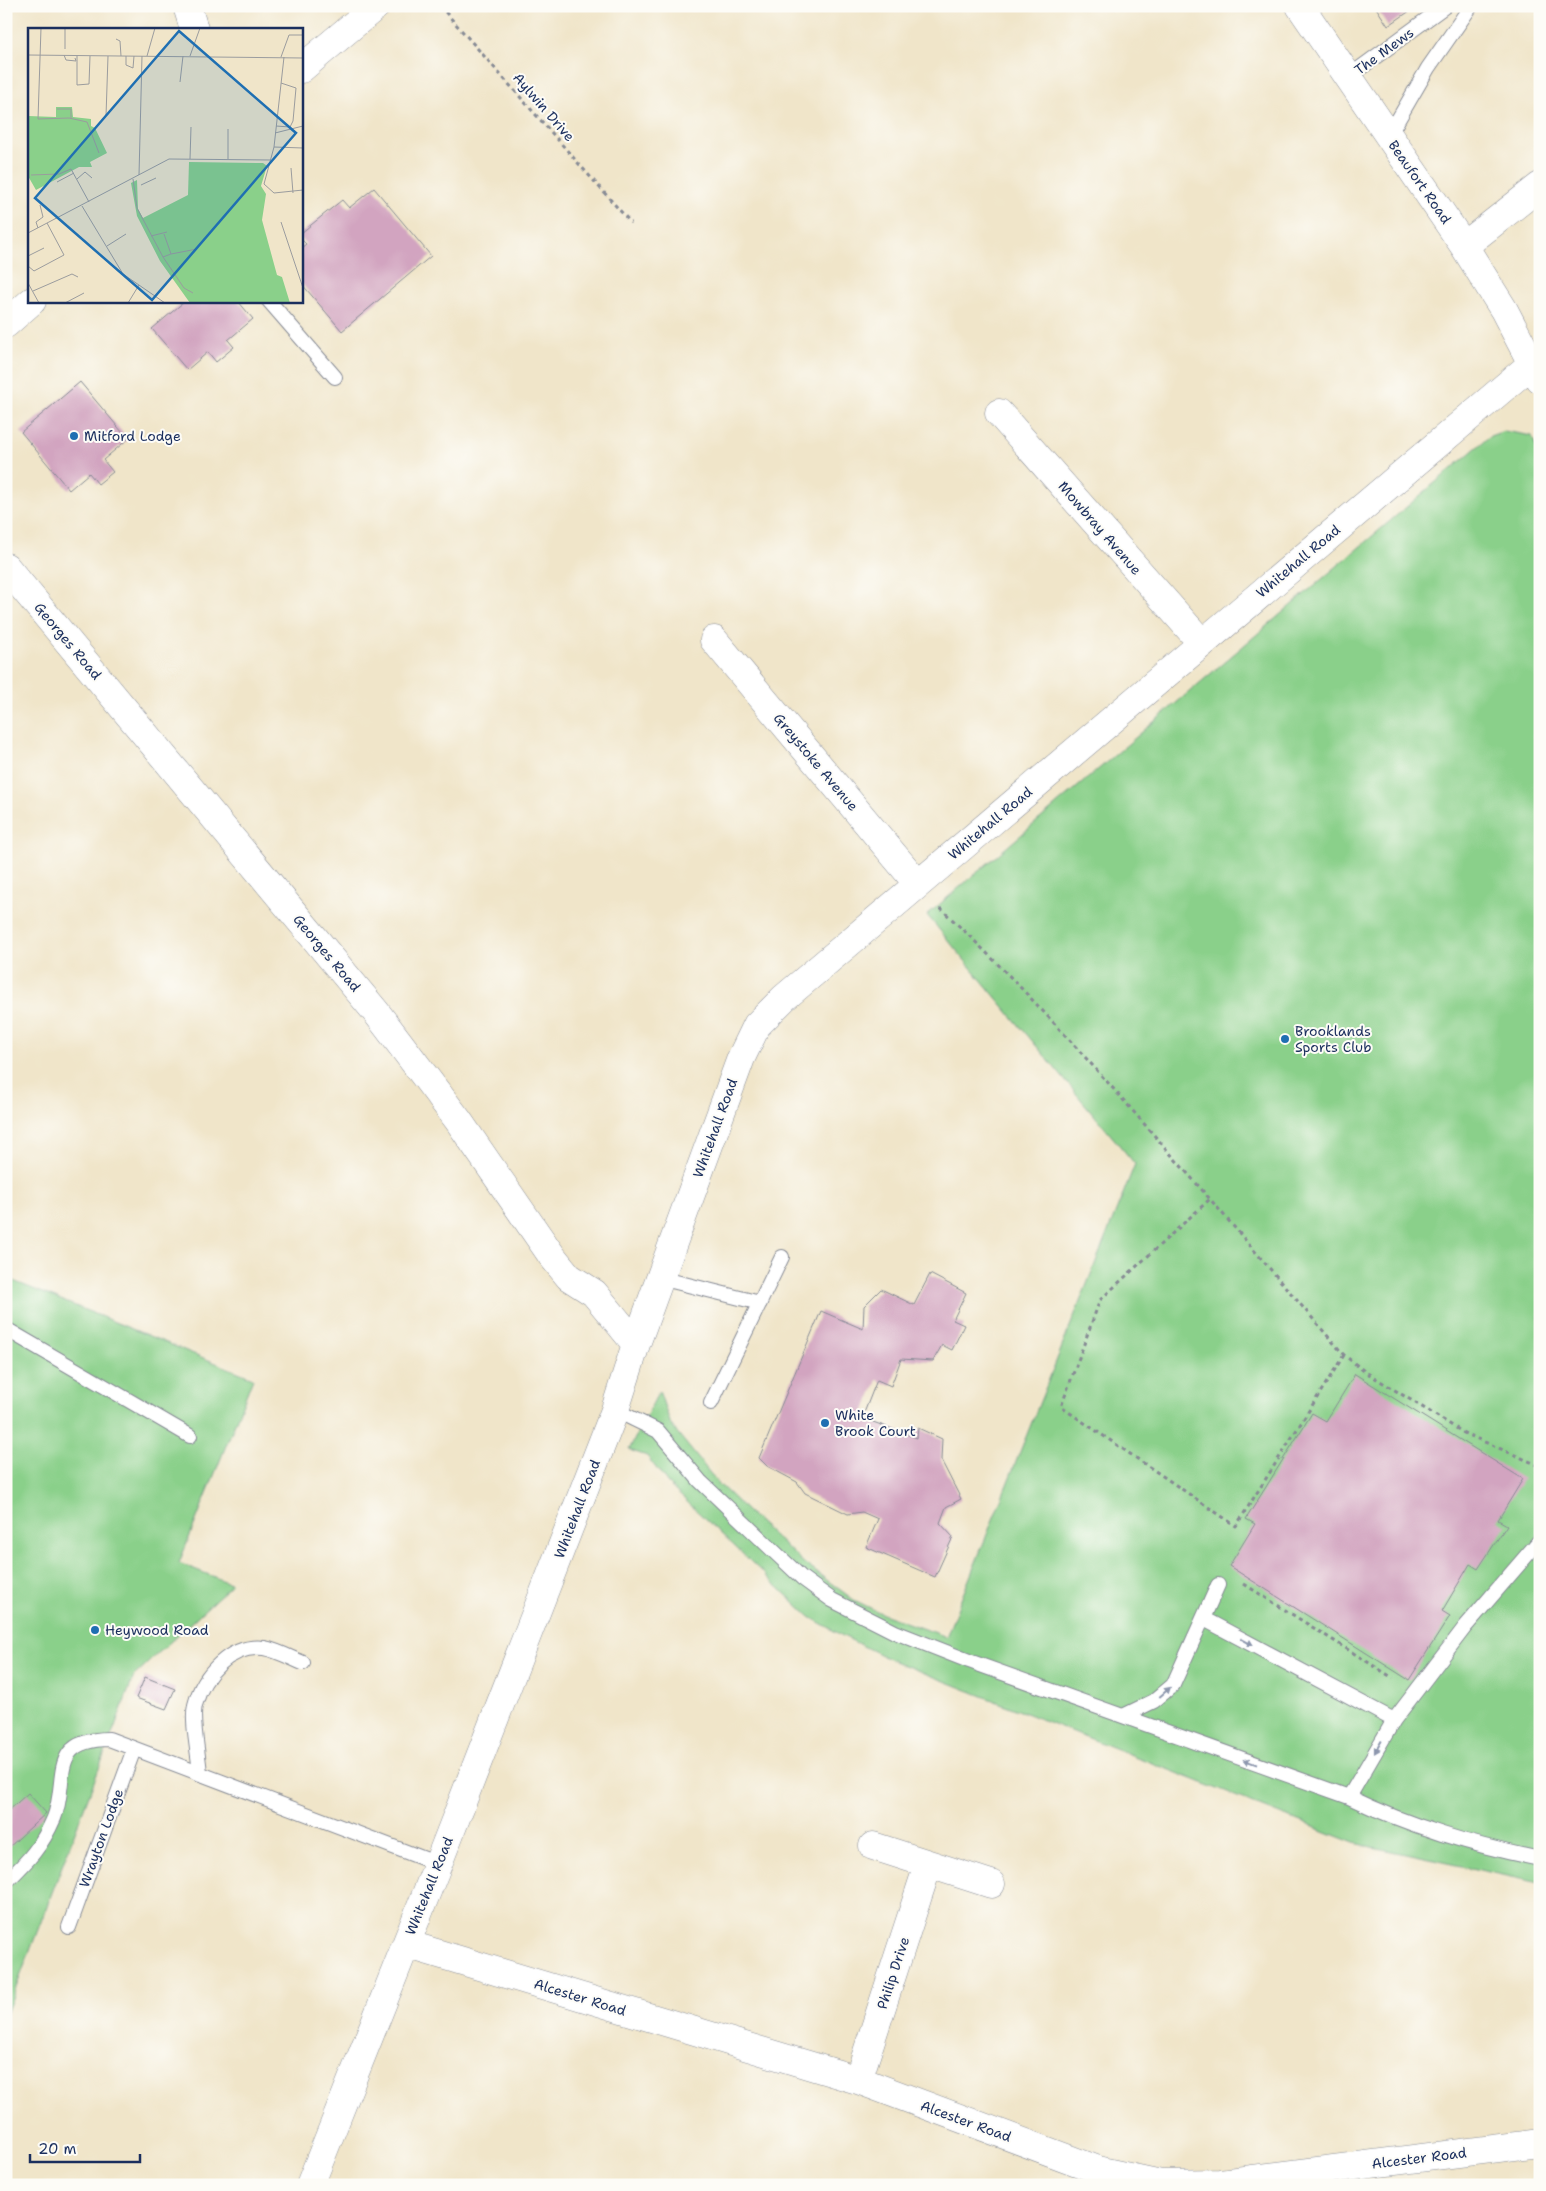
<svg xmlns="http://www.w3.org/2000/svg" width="1546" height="2191" viewBox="0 0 1546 2191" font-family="'Shantell Sans',sans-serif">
	<rect width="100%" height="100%" fill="#fdfcf7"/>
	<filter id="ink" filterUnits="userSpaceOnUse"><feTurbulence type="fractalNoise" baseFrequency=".02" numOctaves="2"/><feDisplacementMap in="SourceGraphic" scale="10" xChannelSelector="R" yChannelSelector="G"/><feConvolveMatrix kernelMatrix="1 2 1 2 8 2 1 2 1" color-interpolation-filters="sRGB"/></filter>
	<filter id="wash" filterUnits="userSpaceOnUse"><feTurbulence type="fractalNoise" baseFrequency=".0096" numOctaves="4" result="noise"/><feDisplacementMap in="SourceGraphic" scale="20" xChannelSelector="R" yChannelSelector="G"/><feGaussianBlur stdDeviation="1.12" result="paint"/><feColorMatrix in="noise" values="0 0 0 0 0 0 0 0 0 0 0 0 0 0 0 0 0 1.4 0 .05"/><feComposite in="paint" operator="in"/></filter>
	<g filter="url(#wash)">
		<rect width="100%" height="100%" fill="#f0e5c9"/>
		<!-- green -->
		<path fill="#8ad08a" stroke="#528074" d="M1504,431l28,5 8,21v1426l-186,-40 -465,-184 -48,-24 -31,-18 -142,-133 -21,-28 -18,-6 30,-59 12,34 47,58 35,34 52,47 49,36 29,14 63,23 189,-473 -208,-249 563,-479z
			M6,1278l247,100 -74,185 53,21 -98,92 -128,338z"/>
		<g id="blocks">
			<!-- building -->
			<path fill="#d2a4c0" d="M1375,6h42l-29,20z
				M374,188l57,68 -89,75 -41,-48v-35l5,-4 -5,-5v-6l41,-33 7,8z
				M185,301h53l15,18 -25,21 6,7 -18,15 -8,-10 -21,18 -35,-41z
				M80,382l48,57 -25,21 10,12 -15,12 -9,-11 -20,17 -48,-58z
				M930,1274l36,19 -13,27 11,5 -12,25 -10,-5 -9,16 -32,-2 -10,27 -14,-6 -15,38 55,20 1,-10 24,11 -1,21 20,39 -15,8 -6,16 13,14 -18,40 -69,-30 12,-28 -16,-7 -14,2 -43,-21 -8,-11 -30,-16 -8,-8 62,-147 42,18 1,-23 17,-17 33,16z
				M1355,1374l168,105 -25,41 9,5 -29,44 -8,-5 -28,47 8,5 -41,64 -180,-114 26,-42 -9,-5 66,-106 14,8z
				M145,1677l30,12 -9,20 -30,-11z
				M28,1793l18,20 -40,37v-37z"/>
		</g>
	</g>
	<g filter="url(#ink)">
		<use href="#blocks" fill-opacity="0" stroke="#868a94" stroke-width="1"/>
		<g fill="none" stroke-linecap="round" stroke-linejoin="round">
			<!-- service casing -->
			<g stroke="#868a94" stroke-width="16">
				<path id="service" d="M1348,77l97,-71
					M1388,137l40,-69 43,-62
					M269,301l66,76
					M660,1278l100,25
					M6,1329l184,107
					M711,1403l71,-146
					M615,1410l43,21 42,50 102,97 30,22 63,32 74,29 380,136 45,-77 -190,-101
					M1123,1716l31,-15 19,-16 45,-100
					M1394,1720l71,-93 75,-87
					M200,1774c-1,-19 -9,-52 -5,-69 8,-30 35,-61 69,-57 12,2 27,10 39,15
					M1349,1797c62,30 123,48 191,62
					M6,1882c22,-21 36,-36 48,-64 15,-38 -7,-78 55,-79l329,125
					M69,1927l65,-178"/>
			</g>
			<!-- minor casing -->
			<g stroke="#868a94" stroke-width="29">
				<path id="minor" d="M187,6l7,23
					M1300,6l164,240 40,64 36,69
					M1464,246l76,-60
					M999,413l203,230
					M6,567l370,445 82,108 94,136 17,21 25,16 42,51
					M714,640l204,244
					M873,1846l118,38
					M406,1944l452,136 243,91 60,13 59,-1 320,-40
					M858,2080l70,-215
					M310,2185l128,-321 177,-454 21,-66 105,-286 16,-33 27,-27 749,-635"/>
			</g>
			<!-- primary casing -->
			<g stroke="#868a94" stroke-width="29">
				<path id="primary" d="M301,69l75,-63
					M6,324l26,-23"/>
			</g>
			<!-- path -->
			<path stroke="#868a94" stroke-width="3" stroke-dasharray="4 4" stroke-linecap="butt" d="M440,6l191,217
				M940,908c97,90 182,191 270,291
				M1344,1355l-108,171 -175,-119 39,-107 110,-101 134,156 20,16 100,62 76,33
				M1244,1584l149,94"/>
			<!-- service -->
			<use href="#service" stroke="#fff" stroke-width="14"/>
			<!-- minor -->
			<use href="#minor" stroke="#fff" stroke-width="28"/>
			<!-- primary -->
			<use href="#primary" stroke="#fff" stroke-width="28"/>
		</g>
		<!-- one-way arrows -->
		<defs><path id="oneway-solid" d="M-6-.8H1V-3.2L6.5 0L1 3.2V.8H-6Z" transform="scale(1.25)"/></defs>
		<g fill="#8d97ae">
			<use href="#oneway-solid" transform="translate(1247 1642) rotate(28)"/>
			<use href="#oneway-solid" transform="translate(1165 1692) rotate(-41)"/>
			<use href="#oneway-solid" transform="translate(1378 1747) rotate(120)"/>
			<use href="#oneway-solid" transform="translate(1250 1762) rotate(-160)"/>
		</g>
	</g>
	<!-- markers -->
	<g fill="#1f6fb2" stroke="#fdfcf7" stroke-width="2">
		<circle cx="74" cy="436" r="5"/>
		<circle cx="1285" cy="1039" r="5"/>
		<circle cx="825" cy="1423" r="5"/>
		<circle cx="95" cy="1630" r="5"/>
	</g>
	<g text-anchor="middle" stroke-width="4" stroke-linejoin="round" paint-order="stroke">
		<!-- street labels -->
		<g font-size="14" fill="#1b2f5e" stroke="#fdfcf7">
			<text transform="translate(1384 51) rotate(-36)" y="5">The Mews</text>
			<text transform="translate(544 107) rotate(49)" y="5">Aylwin Drive</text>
			<text transform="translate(1420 182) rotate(55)" y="5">Beaufort Road</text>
			<text transform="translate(1100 528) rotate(49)" y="5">Mowbray Avenue</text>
			<text transform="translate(1298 561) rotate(-40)" y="5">Whitehall Road</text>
			<text transform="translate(68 641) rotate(50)" y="5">Georges Road</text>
			<text transform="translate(816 762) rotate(50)" y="5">Greystoke Avenue</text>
			<text transform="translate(990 823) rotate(-40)" y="5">Whitehall Road</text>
			<text transform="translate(327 953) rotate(50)" y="5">Georges Road</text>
			<text transform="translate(715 1128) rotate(-70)" y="5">Whitehall Road</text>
			<text transform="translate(577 1509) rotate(-69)" y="5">Whitehall Road</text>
			<text transform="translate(101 1838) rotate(-70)" y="5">Wrayton Lodge</text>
			<text transform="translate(429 1886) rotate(-68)" y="5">Whitehall Road</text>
			<text transform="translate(893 1973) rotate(-72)" y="5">Philip Drive</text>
			<text transform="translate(580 1997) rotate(17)" y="5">Alcester Road</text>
			<text transform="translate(966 2121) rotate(20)" y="5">Alcester Road</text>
			<text transform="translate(1419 2158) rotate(-7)" y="5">Alcester Road</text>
		</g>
		<!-- poi labels -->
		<g font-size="14" fill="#1b2f5e" stroke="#fdfcf7" text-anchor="start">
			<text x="84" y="441">Mitford Lodge</text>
			<text x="1295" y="1036">Brooklands<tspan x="1295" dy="16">Sports Club</tspan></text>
			<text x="835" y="1420">White<tspan x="835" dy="16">Brook Court</tspan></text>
			<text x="105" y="1635">Heywood Road</text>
		</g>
	</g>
	<!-- overview -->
	<g transform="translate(28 28)">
		<rect width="275" height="275" fill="#f0e5c9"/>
		<path d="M28,79h16l1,10 18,2v7l4,2 12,25 -17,9 2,5h-13l-43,23 -8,-14v-60l28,1zM161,134l74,1 4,3 -6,20 5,8 -4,26 15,55 5,2 8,26h-100l-30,-42 -23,-45 -6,-33 6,-3 1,29 5,9 45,-23z" fill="#8ad08a"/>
		<path fill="none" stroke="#9b9c9e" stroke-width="1" d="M13,0l-3,91 31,-1 18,4 12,31M88,11l4,2 1,15M37,21v-21M0,27l275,3M36,27l2,5 10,1 -1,-3M49,28v29l12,-1 1,-28M98,28v9l7,3 1,-12M119,28l8,-28M162,28l10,-28M253,29l8,-22h14M256,29l-10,90 -10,37 10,9 29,-3M152,54l3,-26M29,81h14v10M78,88l2,-60M248,98l14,1 3,-6 3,-33 -15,-5M200,101v30M247,105l28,-7M246,119l29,1M162,131l1,-32M263,140l2,25M3,147l28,-1 12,-5 18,33M111,147l3,-119M49,151l8,-7 7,6M105,151l4,29 26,49 8,-3 -7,-20M29,154l17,-9M113,157l15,-7M54,178l41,68 42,29M253,194l22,66M10,200l-2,-6 7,-5 -3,-12M0,205l141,-74 102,1M123,208l16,-4M79,218l19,-12M143,226l26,-5M0,228l16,-8M135,229l21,31 9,5M0,238l6,5 30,-16 -17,-32M0,255l11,20M5,263l39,-17 6,3M37,275l19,-10M100,275l11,-18"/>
		<path fill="#1f6fb2" fill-opacity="0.15" stroke="#1f6fb2" stroke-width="2.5" d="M151,3l117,102 -144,167 -117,-102z"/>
		<rect width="275" height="275" fill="none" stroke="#1b2f5e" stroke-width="2.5"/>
	</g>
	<!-- margin -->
	<rect width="1546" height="2191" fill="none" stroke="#fdfcf7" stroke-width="25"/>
	<!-- scale -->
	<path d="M30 2154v8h110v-8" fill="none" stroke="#1b2f5e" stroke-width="2.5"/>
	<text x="38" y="2154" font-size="15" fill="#1b2f5e" stroke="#fdfcf7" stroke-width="4" paint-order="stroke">20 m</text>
</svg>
